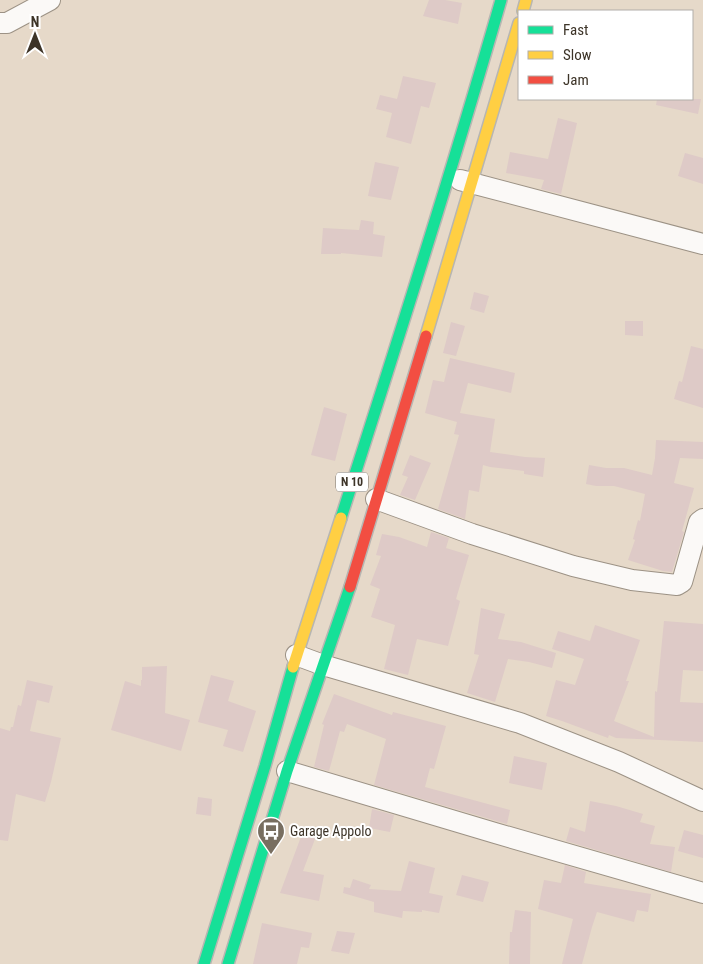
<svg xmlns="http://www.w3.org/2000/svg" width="703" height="964" viewBox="0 0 703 964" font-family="'Roboto Condensed',sans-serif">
	<rect width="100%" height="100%" fill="#e6d9c9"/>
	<!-- building -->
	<path fill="#decac7" d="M429,0h16l17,3 -4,21 -35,-8z
		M403,76l33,7 -7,25 -8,-2 -10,38 -25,-7 6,-24 -16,-4 4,-14 17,4z
		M657,99h44l-3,15 -42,-9z
		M558,118l19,5 -16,71 -20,-5 3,-9 -38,-7 4,-21 38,7z
		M685,153l18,5v26l-25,-8z
		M375,162l24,5 -8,33 -23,-4z
		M361,220l13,2 -1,12 12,2 -3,21 -41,-4v1h-20l2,-26 36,2z
		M474,292l15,4 -5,17 -14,-4z
		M625,321h18v15l-18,-1z
		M451,322l14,4 -9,30 -13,-3z
		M691,346l12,3v59l-29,-9 5,-18 3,1z
		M450,358l65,15 -4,20 -43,-10 -8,30 35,6 -5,33 35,5 20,1 -2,19 -19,-3v-3l-34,-4 -7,-2 -4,27 -10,-2 -4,29 -27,-10 21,-74 -5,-1 3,-12 -32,-9 8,-33 11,2z
		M324,407l23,7 -12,47 -24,-6z
		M656,440l47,2v17l-23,-1 -6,25 20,5 -12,43 2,1 -12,40 -9,-1 -35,-11 7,-20 -2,-1 5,-19 2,1 5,-27 -31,-8h-18l-10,-2 3,-19 17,3h18l28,7 3,-17z
		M410,455l21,8 -16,37 -15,-5 8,-18 -6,-2z
		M431,532l18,6 -3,10 23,7 -13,44 4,2 -12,45 -31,-7 -9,36 -24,-6 11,-44 -24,-8 9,-28 -10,-4 11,-29 -5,-1 6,-21 17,3 28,10z
		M481,608l24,6 -7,25 23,3 35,11 -4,15 -23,-6 -21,-3 -13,43 -28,-9 12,-38 -5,-1z
		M664,621l39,3v47l-20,-1 -3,32 23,1v39l-87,-4 -7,-3 -1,3 -46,-17 -16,-5 10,-36 19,5 9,-26 -32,-10 6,-18 32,10 5,-16 45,15 -14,41h3l-15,40 40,16 1,-46 2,1z
		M167,666l-2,47 25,7 -9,31 -70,-21 14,-49 16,5v-6h1v-13z
		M211,675l23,6 -6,20 28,10 -13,41 -20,-6 5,-16 -30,-8z
		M27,680l26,6 -4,17 -12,-3 -7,31 31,7 -10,44 -6,20 -29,-8 -8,47 -8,-1v-112l10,3 1,-4h2l5,-22 3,1z
		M334,694l58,21 1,-3 53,14 -12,43 -4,-1 -5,19 85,23 -3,14 -133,-39 12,-46 -39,-15 -3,8 -4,-1 -11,40 -15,-4 10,-42 -2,-1z
		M514,756l33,7 -5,27 -33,-7z
		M198,797l14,2 -1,17 -15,-2z
		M590,801l26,5 27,8 -3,8 15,4 -5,18 25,3 -4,25 -105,-31 4,-14 15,5z
		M372,809l22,6 -4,17 -21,-4z
		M305,826l13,5 -15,40 21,4 -5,26 -39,-8z
		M684,830l19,5v23l-25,-7z
		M409,861l26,7 -6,25 14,3 -4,17 -17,-3v2l-19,-1 -1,7 -28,-6v-10l-31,-9 1,-6 6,1 3,-9 18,6 -2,4 32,2z
		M565,865l21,7 -2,11 67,11 -3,18 -11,-2 -3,12 -37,-10 -5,15 -10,37h-20l11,-45 -35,-10 6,-29 17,3z
		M462,875l27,7 -6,20 -27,-7z
		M515,910l16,2 -1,52h-21l1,-32h2z
		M262,923l50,10 -3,15 -8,-1 -4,17h-44z
		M337,931l18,2 -6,21 -18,-3z"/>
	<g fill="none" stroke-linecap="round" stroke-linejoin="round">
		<!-- street casing -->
		<g stroke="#9c9285" stroke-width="22">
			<path id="street" d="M0,23h7l43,-23
				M460,180l243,64
				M376,499l96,35 101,32 59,14 45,5 5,-3 17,-60 4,-3
				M296,655l27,10 197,58 99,39 84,39
				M287,771l208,62 208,60"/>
		</g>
		<!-- fast casing -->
		<g stroke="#b7b6b2" stroke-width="14">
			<path id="fast" d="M341,518c55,-172 110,-344 160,-518
				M204,964l61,-198 28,-99
				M228,964l59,-193 63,-184"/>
		</g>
		<!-- slow casing -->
		<g stroke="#b7b6b2" stroke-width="14">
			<path id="slow" d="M523,11l3,-11
				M426,336l93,-313
				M293,667l48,-149"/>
		</g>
		<!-- jam casing -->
		<g stroke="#b7b6b2" stroke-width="14">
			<path id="jam" d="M350,587l76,-251"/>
		</g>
		<!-- street -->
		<use href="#street" stroke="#fbf9f7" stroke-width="20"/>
		<!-- fast -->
		<use href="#fast" stroke="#16e098" stroke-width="11"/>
		<!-- slow -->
		<use href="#slow" stroke="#ffcf43" stroke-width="11"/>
		<!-- jam -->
		<use href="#jam" stroke="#f24e42" stroke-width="11"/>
	</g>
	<!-- icons -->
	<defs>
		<g id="bus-pin" transform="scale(1.4375)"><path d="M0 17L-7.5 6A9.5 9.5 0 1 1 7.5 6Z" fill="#786e60" stroke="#fff"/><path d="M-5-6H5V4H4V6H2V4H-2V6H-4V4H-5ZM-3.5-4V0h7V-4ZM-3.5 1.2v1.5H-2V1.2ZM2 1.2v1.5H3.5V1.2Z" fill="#fff"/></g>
	</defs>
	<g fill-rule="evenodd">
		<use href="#bus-pin" x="271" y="831"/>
	</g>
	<g text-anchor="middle" stroke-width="4" stroke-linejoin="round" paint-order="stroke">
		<!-- shield labels -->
		<rect fill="#fff" stroke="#777168" stroke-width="1" x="336" y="472.5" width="32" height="19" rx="4"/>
		<g font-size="12" font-weight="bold" fill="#3d3428">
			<text x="352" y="486">N 10</text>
		</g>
		<!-- poi labels -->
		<g font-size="14" fill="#3d3428" stroke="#fff" text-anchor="start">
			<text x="290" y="836">Garage Appolo</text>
		</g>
	</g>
	<!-- legend -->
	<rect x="518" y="10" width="175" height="90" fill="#ffffff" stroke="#b1aea9"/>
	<rect x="528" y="26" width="25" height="8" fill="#16e098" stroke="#b1aea9"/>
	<text x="563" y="35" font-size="15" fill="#3d3428">Fast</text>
	<rect x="528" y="51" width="25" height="8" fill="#ffcf43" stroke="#b1aea9"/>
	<text x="563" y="60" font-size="15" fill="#3d3428">Slow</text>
	<rect x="528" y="76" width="25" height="8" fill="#f24e42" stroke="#b1aea9"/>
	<text x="563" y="85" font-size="15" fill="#3d3428">Jam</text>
	<!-- north arrow -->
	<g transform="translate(35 35)" stroke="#ffffff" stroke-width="4" paint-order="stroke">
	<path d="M0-4L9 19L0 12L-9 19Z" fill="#3d3428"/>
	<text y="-8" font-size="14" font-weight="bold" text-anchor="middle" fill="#3d3428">N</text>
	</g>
</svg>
